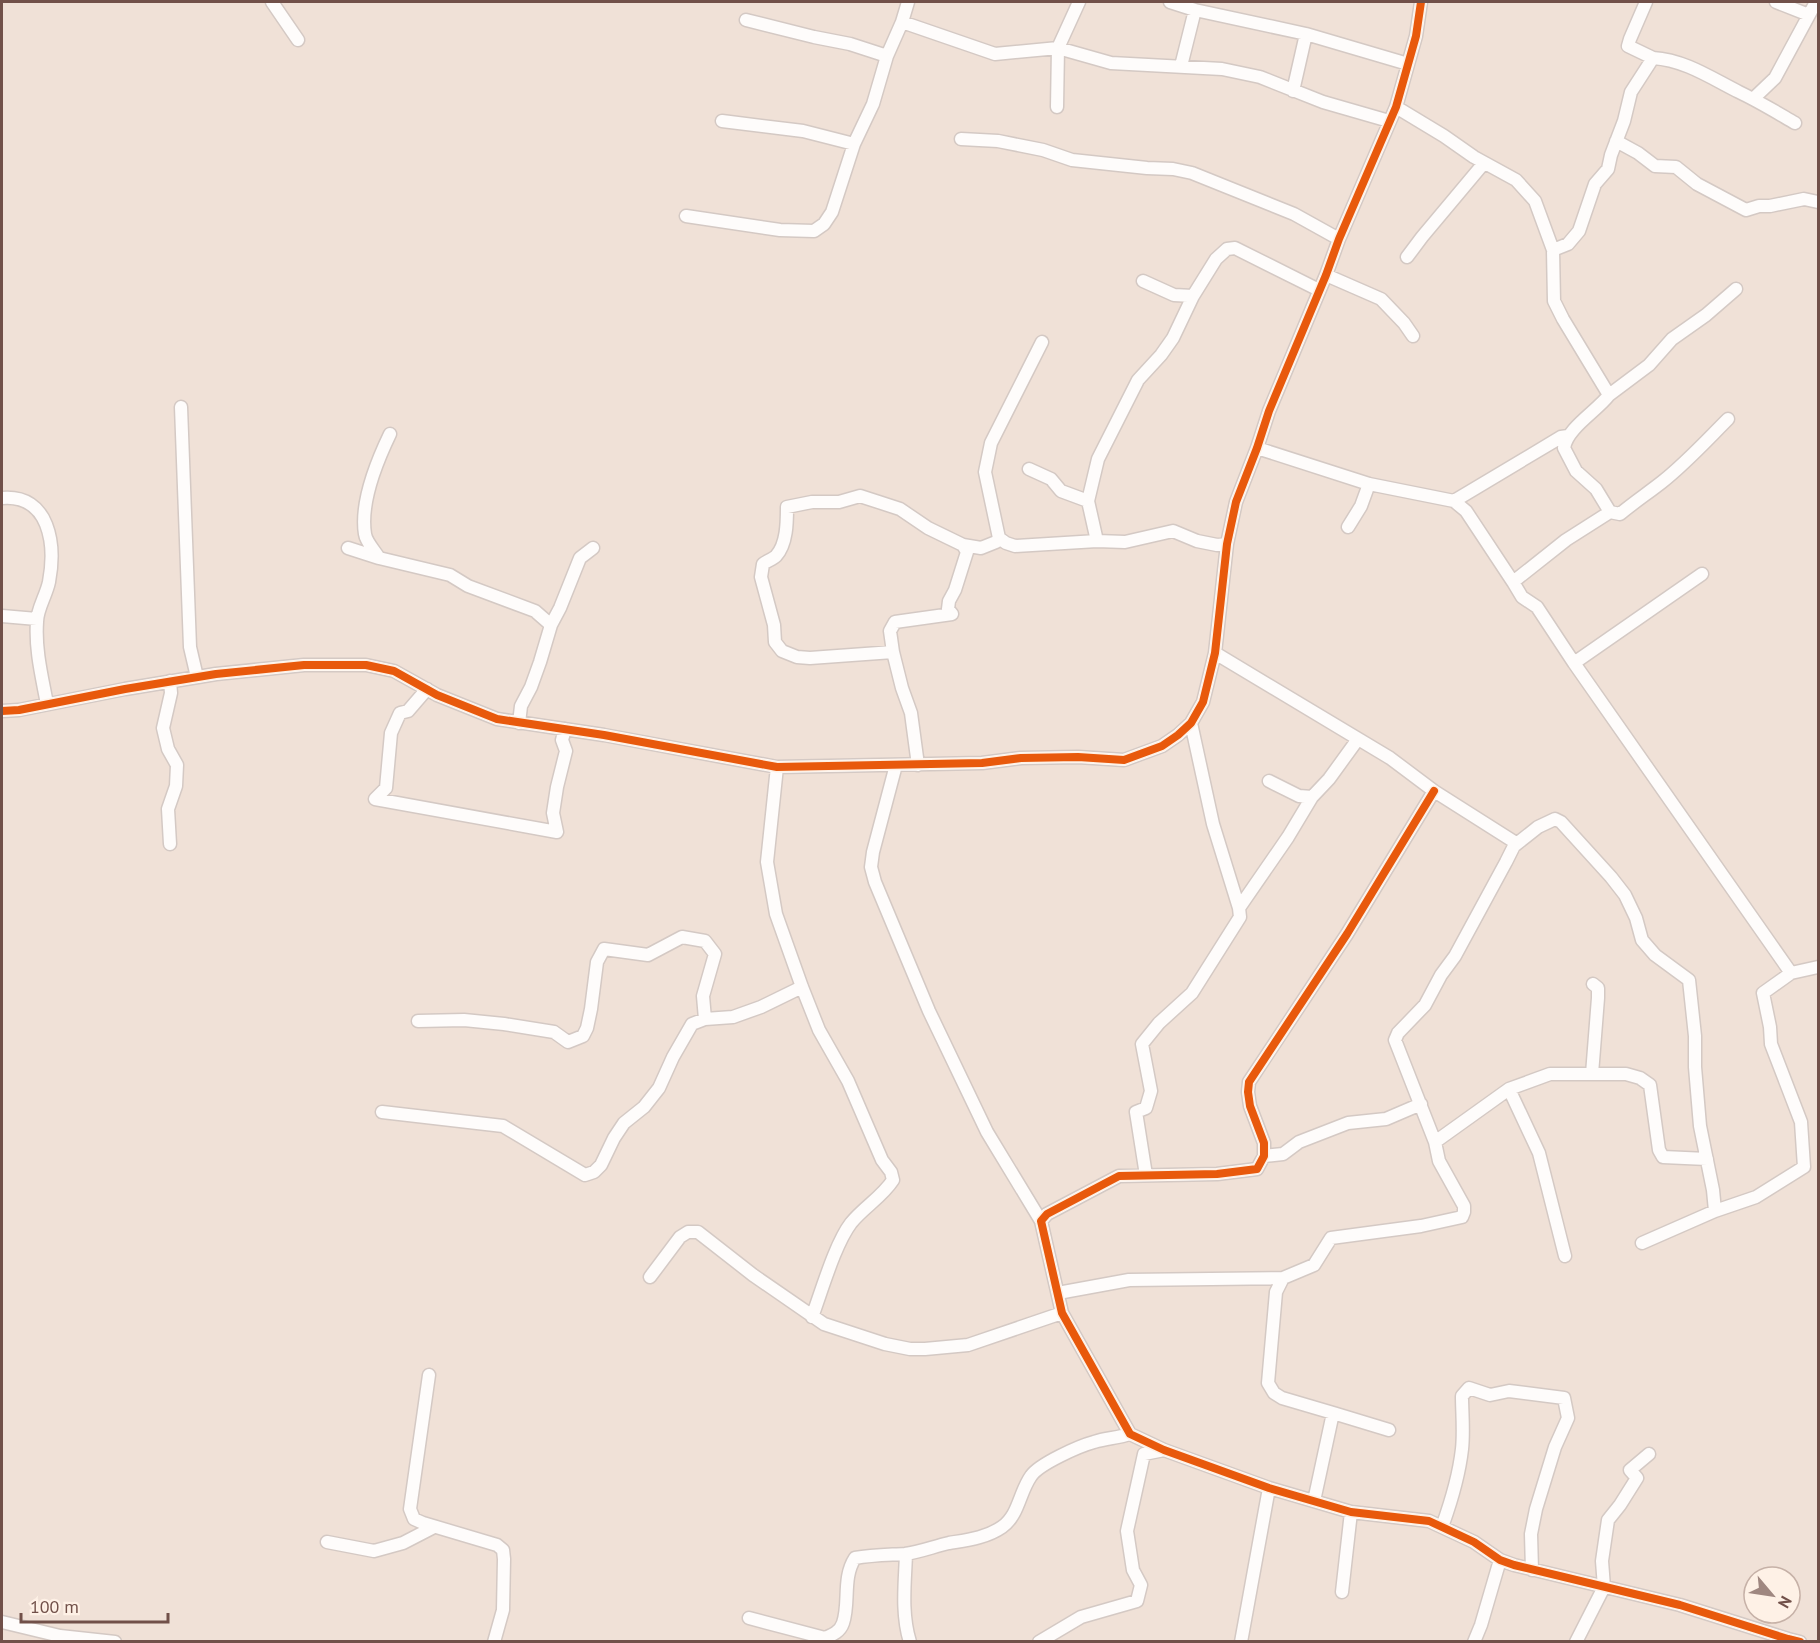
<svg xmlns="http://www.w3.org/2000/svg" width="1820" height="1643" viewBox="0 0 1820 1643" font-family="'PT Sans',sans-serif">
	<rect width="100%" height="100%" fill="#f5ede7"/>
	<!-- residential -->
	<path fill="#f0e1d7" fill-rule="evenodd" d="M2,2h1816v1639l-1816,1zM1754,1577h36v36h-36z"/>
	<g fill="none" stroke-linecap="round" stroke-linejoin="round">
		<!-- minor casing -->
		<g stroke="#d4c9c4" stroke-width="15">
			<path id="minor" d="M272,2l26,38
				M1170,2l25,8 111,24 102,30
				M1776,2l33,13
				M746,20l68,17 36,7 37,12
				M902,22l93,32 63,-6 53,15 111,6 38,8 63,25 66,19
				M1653,58c32,2 58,20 86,34 19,9 37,20 56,31
				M1181,66l14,-56
				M1293,91l13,-57
				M1754,98l21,-20 41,-76
				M1057,107l1,-59 21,-46
				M1396,107l48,29 30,21 42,23 19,21 18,49 1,51 9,18 46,76c-12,16 -42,33 -45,53l12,23 20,18 14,23
				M722,121l81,10 51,13
				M961,139l37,2 45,9 29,10 75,8 26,1 19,4 102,41 45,25
				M1616,141l22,12 17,13 21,1 21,17 49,26 13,-4h11l34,-7 14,3
				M686,216l94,14 34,1 10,-7 8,-12 22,-68 19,-40 14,-48 15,-34 6,-20
				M1553,250l15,-6 11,-13 16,-47 13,-15 3,-14 13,-34 7,-29 22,-34 -25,-12 2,-7 16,-37
				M1407,257l15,-20 62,-74
				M1326,275l55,24 23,24 9,13
				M1143,281l31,14 19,1
				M1042,342l-51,101 -6,29 14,66 7,5 9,3 82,-5 28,1 48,-11 24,10 20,4 10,-1
				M1609,395l40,-30 23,-26 34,-24 30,-26
				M181,407l9,240 7,30
				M1257,448l112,36 85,17 12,10 47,71 9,15 15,10 37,56 128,-89
				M1029,469l22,10 10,12 27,10
				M2,498c48,-4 54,47 47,84 -3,14 -12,27 -12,40 -2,28 5,55 10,82
				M1454,501l107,-64 7,-1
				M1348,527l13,-21 8,-22
				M1097,541l-9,-40 10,-42 40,-79 23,-25 12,-17 20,-42 23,-37 11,-10 8,-1 84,42
				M348,548l31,10 71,17 18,11 67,25 16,14
				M379,558c-4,-7 -13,-16 -14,-24 -5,-31 12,-73 25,-100
				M1513,582l53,-42 44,-28 10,2c13,-11 28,-21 42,-32 24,-19 44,-41 66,-63
				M2,616l35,3
				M893,652l-83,6 -13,-1 -15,-6 -7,-9 -1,-17 -13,-48 2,-13c4,-3 10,-5 13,-8 11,-12 11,-34 11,-49l25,-5h27l21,-6 40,13 28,19 35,17 18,3 15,-6 3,-4
				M1215,653l175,105 44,33 82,52
				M1574,663l217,310 -28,20 7,34 1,17 30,78 3,45 -48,30 -41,14 -73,32
				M427,689l-19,22 -8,2 -9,20 -5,55 -11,11 182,33 -4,-19 4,-26 9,-36 -4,-11 3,-11
				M2,711l17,-1 106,-21 91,-15 88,-9h62l28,6 43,24 60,24 107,16 173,32 205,-4 39,-5 57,-1 46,3 38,-14 16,-11 13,-12 12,-21 12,-49 12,-109 9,-42 21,-54 12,-37 57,-136 13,-36 57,-132 20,-71 5,-34
				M519,723l2,-17 10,-19 9,-25 11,-37 9,-17 20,-50 13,-10
				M896,765l-23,87 -2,15 4,15 54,129 58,121 54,89
				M918,765l-7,-52 -9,-25 -9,-36 -3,-21 5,-9 57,-8 -4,-5 1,-8 6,-11 12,-38 -4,-7
				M777,767l-10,95 9,52 26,73 17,43 29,51 34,79 9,12 2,8c-11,17 -29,27 -42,43 -16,21 -29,67 -39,94
				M1269,781l30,15 13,1
				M1434,791l-87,143 -98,148 -1,10 2,14 14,37v13l-7,13 -40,5 -98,2 -72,38 -6,7 21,92 68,121 34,16 105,38 82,24 78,9 45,21 26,18 14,5 166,40 108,34 12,3
				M170,844l-2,-35 8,-23 1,-21 -9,-16 -5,-21 8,-35 -1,-12
				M1239,908l49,-71 24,-40 17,-18 29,-40
				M1791,973l27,-6
				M418,1021l46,-1 40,4 50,8 14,10 15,-6 4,-8 4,-19 6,-47 7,-13 44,6 34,-18 23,4 10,13 -12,42 2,23
				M1592,1074l6,-76v-10l-5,-4
				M1509,1089l30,64 26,103
				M382,1112l121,14 82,49 9,-3 7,-7 13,-27 10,-15 20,-16 15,-19 14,-31 19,-33 13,-5 28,-2 28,-10 41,-20
				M1435,1142l74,-53 41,-15h76l14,4 10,7 9,65 4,7 44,2
				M1264,1156l19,-2 16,-12 49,-19 38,-4 35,-15
				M1146,1175l-10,-63 10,-4 5,-17 -9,-47 17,-21 33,-30 48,-76 -1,-9 -26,-84 -22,-101
				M650,1277l30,-40 8,-5h10l55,43 71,49 61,20 25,5h15l43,-4 94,-32
				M1058,1293l71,-13 154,-2
				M429,1375l-19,134 4,10 9,4 74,22 6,5 1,9 -1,51 -9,32
				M1333,1413l-51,-15 -8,-5 -6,-10 8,-91 7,-14 31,-13 17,-27 90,-12 41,-9 2,-5v-6l-25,-45 -4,-19 -40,-102 3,-7 27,-28 16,-30 14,-19 51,-94 8,-16 24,-19 17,-8 6,3 50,55 14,18 11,23 6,22 13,15 34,25 6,56v31l5,59 13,64 2,21
				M1314,1501l19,-88 56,17
				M1442,1527c9,-25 17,-51 20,-78 2,-18 0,-36 0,-53l7,-8 21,7 19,-4 55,7 4,20 -13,29 -19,62 -5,25 1,36
				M327,1542l47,9 29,-8 31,-16
				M906,1554c-1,29 -5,59 4,88
				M1342,1592l9,-80
				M749,1618l76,20c7,-3 15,-6 18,-15 7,-20 -1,-45 12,-65 17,-3 33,-3 50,-4 15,-2 30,-8 44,-11 18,-3 37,-5 53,-16 17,-12 17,-34 29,-51 8,-12 48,-30 63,-34 12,-4 24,-4 36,-8
				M2,1622l58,14 55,6
				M1039,1642l42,-25 56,-16 4,-16 -8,-15 -6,-39 17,-77 20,-4
				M1241,1642l28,-154
				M1474,1642l7,-17 19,-65
				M1576,1642l28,-55 -2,-26 6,-41 12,-15 17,-27 -7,-8 19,-16"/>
		</g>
		<!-- minor -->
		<use href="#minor" stroke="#fefcfb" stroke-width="12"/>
		<!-- cycleway casing -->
		<g stroke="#fef1e6" stroke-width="11">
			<path id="cycleway" d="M2,711l17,-1 106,-21 91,-15 88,-9h62l28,6 43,24 60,24 107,16 173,32 205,-4 39,-5 57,-1 46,3 38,-14 16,-11 13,-12 12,-21 12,-49 12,-109 9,-42 21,-54 12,-37 57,-136 13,-36 57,-132 20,-71 5,-34
				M1434,791l-87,143 -98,148 -1,10 2,14 14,37v13l-7,13 -40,5 -98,2 -72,38 -6,7 21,92 68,121 34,16 105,38 82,24 78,9 45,21 26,18 14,5 166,40 108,34 12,3"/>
		</g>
		<!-- cycleway -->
		<use href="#cycleway" stroke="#e8590c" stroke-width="8"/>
	</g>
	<!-- border -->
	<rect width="1820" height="1643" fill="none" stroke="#715049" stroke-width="6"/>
	<!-- north arrow -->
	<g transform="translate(1772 1595) rotate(119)"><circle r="28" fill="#fef1e6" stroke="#c6b1a7" stroke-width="1.5"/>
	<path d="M0-4.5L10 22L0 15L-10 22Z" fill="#9f8780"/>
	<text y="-9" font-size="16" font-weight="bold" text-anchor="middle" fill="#715049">N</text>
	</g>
	<!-- scale -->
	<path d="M21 1613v9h147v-9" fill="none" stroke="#715049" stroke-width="3"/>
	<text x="30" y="1613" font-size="18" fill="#715049" stroke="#fef1e6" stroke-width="4.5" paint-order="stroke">100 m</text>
</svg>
